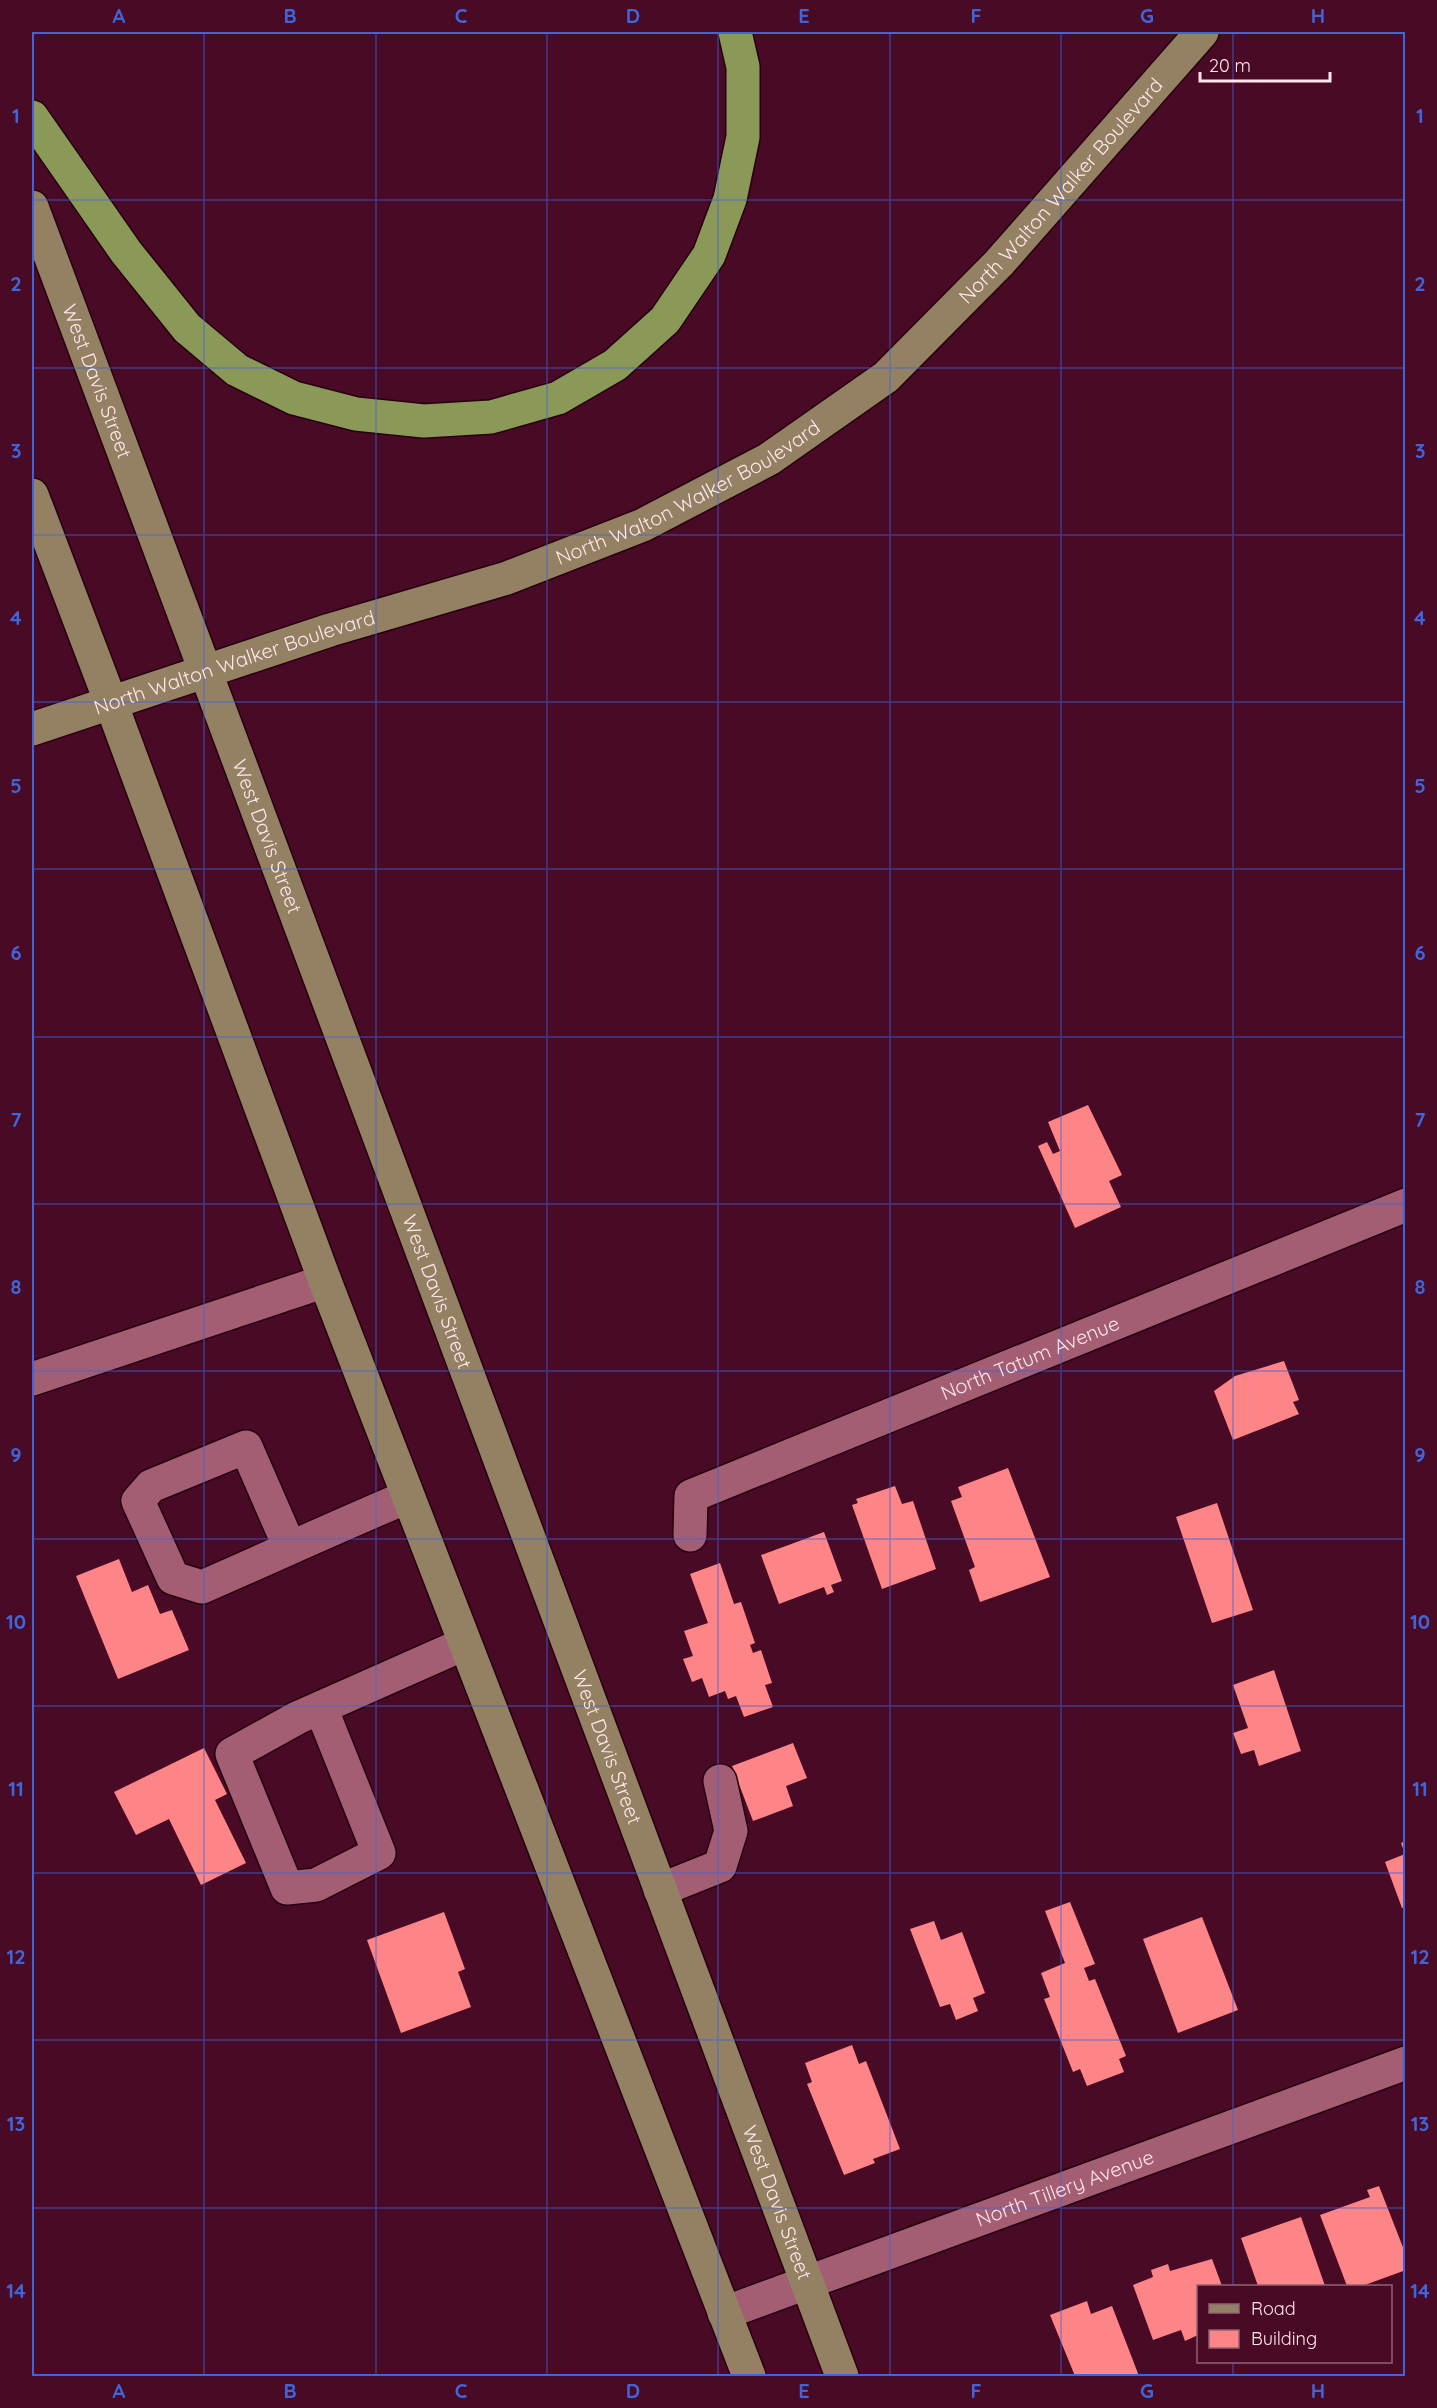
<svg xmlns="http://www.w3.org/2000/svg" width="1437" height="2408" viewBox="0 0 1437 2408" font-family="Quicksand,sans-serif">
	<rect width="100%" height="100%" fill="#490a25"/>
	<!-- building -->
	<path fill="#fd8587" d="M1088,1105l34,70 -13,6 12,26 -46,21 -37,-82 9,-4 6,12 7,-3 -12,-29z
		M1284,1361l15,39 -6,2 6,12 -66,26 -19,-49 21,-15z
		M1008,1468l42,109 -70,25 -11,-32 6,-3 -24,-66 11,-4 -4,-10z
		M895,1486l7,18 11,-3 23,68 -54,20 -30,-84 6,-2 -2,-4z
		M1217,1503l36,107 -41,13 -36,-106z
		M824,1532l18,49 -11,4 3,7 -7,3 -3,-8 -45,17 -18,-49z
		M119,1559l13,33 16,-7 12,29 12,-4 17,40 -71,29 -42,-103z
		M720,1563l14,41 7,-2 14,41 -5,2 3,8 8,-3 11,33 -7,2 8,22 -29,10 -8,-21 -8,3 -3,-8 -16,6 -7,-19 -10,4 -9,-23 10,-3 -9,-25 24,-8 -18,-49z
		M1274,1670l27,81 -42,15 -5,-16 -13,4 -8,-21 15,-5 -15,-43z
		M793,1743l14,35 -21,8 7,20 -40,15 -21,-55z
		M204,1748l23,46 -12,6 31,63 -45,22 -32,-66 -33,16 -22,-43z
		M1406,1841v66l-4,1 -17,-46 20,-8 -4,-11z
		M1070,1902l25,62 -11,4 5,13 6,-2 31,77 -7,3 5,13 -37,14 -7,-17 -7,3 -29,-73 6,-2 -9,-24 24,-10 -20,-52z
		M444,1912l21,57 -7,3 13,35 -70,26 -34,-93z
		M1202,1917l36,93 -60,23 -35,-94z
		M934,1921l7,19 21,-8 23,61 -12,5 5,13 -22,9 -6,-16 -10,3 -30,-78z
		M852,2045l7,19 7,-3 34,88 -27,10 2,4 -31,12 -37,-91 5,-2 -7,-19z
		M1379,2186l27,69v15l-44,16h-15l-27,-71 50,-18 -3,-7z
		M1301,2217l24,69h-67l-17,-48z
		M1212,2259l10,27h-24v49l-13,6 -4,-11 -28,10 -20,-55 20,-8 -2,-7 17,-6 2,7z
		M1087,2301l4,13 21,-8 27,70h-64l-25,-61z"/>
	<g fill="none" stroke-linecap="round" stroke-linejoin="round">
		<!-- minor casing -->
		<g stroke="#27000f" stroke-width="36">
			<g id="minor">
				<path d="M32,1379l293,-98"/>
				<path id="s1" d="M690,1535l1,-39 715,-291"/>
				<path d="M290,1548l-44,-101 -95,39 -13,15 35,77 29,9c69,-30 136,-61 205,-90"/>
				<path d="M321,1708l58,145 -63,32 -29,3 -55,-134 65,-36 167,-74"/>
				<path d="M660,1890l60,-24 11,-35 -11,-50"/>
				<path id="s2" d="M724,2313l682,-250"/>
			</g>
		</g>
		<!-- major casing -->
		<g stroke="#27000f" stroke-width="36">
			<g id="major">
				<path id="s3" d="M32,207l810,2169"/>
				<path d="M32,495l79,208 214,578 424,1095"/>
				<path id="s4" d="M32,729l298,-99 177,-52 136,-53 126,-66 117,-82 113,-114 203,-231"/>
			</g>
		</g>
		<!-- highway casing -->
		<g stroke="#27000f" stroke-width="36">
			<path id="highway" d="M32,117l94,135 61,76 50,42 57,28 62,16 68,7 67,-4 67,-19 57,-33 50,-45 44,-65 21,-56 13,-62v-70l-8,-35"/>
		</g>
		<!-- minor -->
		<use href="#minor" stroke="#a45e74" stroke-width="33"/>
		<!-- major -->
		<use href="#major" stroke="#948163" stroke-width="33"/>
		<!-- highway -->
		<use href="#highway" stroke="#8a9958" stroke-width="33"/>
	</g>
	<!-- grid -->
	<path fill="none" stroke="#3f65db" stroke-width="1.5" stroke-opacity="0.55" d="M204,32v2344M376,32v2344M547,32v2344M718,32v2344M890,32v2344M1061,32v2344M1233,32v2254M32,200h1374M32,368h1374M32,535h1374M32,702h1374M32,869h1374M32,1037h1374M32,1204h1374M32,1371h1374M32,1539h1374M32,1706h1374M32,1873h1374M32,2040h1374M32,2208h1374M1233,2362v14"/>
	<g text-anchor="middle" stroke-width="6" stroke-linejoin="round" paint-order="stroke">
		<!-- street labels -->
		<g font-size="20" fill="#ffe6ec" stroke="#490a25">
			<text dy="7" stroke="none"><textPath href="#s4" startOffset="1185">North Walton Walker Boulevard</textPath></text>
			<text dy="7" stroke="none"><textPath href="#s3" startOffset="186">West Davis Street</textPath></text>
			<text dy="7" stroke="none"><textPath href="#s4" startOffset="699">North Walton Walker Boulevard</textPath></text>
			<text dy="7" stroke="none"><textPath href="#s4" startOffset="213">North Walton Walker Boulevard</textPath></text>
			<text dy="7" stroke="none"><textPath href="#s3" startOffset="672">West Davis Street</textPath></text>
			<text dy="7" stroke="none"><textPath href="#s3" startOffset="1158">West Davis Street</textPath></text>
			<text dy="7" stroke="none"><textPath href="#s1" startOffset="405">North Tatum Avenue</textPath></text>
			<text dy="7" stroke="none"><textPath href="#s3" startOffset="1644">West Davis Street</textPath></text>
			<text dy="7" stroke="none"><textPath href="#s2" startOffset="363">North Tillery Avenue</textPath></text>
			<text dy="7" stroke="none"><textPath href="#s3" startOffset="2130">West Davis Street</textPath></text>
		</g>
	</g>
	<!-- border -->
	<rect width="1437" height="2408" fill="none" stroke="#490a25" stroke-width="66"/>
	<!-- legend -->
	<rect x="1197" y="2285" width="195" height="78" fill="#490a25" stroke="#926275" stroke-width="1.5"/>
	<rect x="1209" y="2304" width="30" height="9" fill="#948163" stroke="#926275" stroke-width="1.5"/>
	<text x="1251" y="2315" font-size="18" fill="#ffe6ec">Road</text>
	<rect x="1209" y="2330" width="30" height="18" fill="#fd8587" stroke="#926275" stroke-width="1.5"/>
	<text x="1251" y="2345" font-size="18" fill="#ffe6ec">Building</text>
	<!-- scale -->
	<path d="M1200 72v9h130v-9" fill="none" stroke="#ffe6ec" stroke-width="3"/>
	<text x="1209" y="72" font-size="18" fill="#ffe6ec" stroke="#490a25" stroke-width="4.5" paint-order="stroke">20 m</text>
	<rect x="33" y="33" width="1371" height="2342" fill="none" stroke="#3f65db" stroke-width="2"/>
	<g font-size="20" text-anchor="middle" font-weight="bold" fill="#3f65db">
		<text x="119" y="23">A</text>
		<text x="290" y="23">B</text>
		<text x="461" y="23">C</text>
		<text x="633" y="23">D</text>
		<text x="804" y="23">E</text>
		<text x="976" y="23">F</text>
		<text x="1147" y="23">G</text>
		<text x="1318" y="23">H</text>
		<text x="16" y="123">1</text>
		<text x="1420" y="123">1</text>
		<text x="16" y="291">2</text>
		<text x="1420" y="291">2</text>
		<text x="16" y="458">3</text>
		<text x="1420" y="458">3</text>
		<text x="16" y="625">4</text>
		<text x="1420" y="625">4</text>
		<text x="16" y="793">5</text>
		<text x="1420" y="793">5</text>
		<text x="16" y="960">6</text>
		<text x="1420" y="960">6</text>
		<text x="16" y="1127">7</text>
		<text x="1420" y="1127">7</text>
		<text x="16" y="1294">8</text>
		<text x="1420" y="1294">8</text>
		<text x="16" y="1462">9</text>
		<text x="1420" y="1462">9</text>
		<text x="16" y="1629">10</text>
		<text x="1420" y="1629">10</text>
		<text x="16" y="1796">11</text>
		<text x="1420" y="1796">11</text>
		<text x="16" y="1964">12</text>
		<text x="1420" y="1964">12</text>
		<text x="16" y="2131">13</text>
		<text x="1420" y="2131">13</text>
		<text x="16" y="2298">14</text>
		<text x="1420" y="2298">14</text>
		<text x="119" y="2398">A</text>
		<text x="290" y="2398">B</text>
		<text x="461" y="2398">C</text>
		<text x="633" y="2398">D</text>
		<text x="804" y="2398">E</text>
		<text x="976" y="2398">F</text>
		<text x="1147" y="2398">G</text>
		<text x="1318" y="2398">H</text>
	</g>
</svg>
